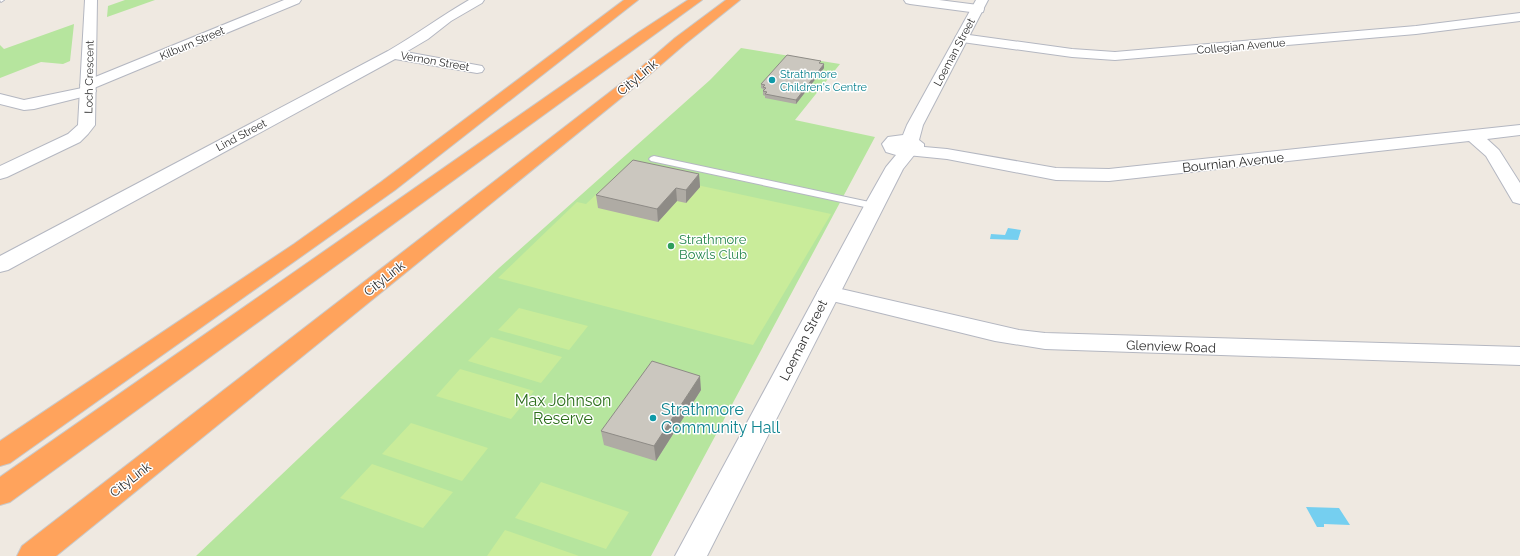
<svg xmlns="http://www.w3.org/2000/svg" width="1520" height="556" viewBox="0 0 1520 556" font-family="Raleway,sans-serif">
	<rect width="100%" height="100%" fill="#efe9e1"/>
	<!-- green -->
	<path fill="#b6e59e" d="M125,0h30l-48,17 1,-11z
		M74,24l-4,37 -7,3 -22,-2 -41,16v-33l4,4z
		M741,48l99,16 -45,56 80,17 -224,419h-455l303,-288 211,-188z"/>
	<!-- pitch -->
	<path fill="#c9ec9a" d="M623,169l208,45 -78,131 -255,-67 79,-76 9,2z
		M519,308l69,18 -19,24 -71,-20z
		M491,337l71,20 -21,26 -73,-22z
		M460,369l74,22 -23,28 -75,-23z
		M411,423l77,25 -26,33 -80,-27z
		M372,464l81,28 -30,36 -83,-30z
		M541,482l88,30 -23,37 -91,-31z
		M505,530l74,26h-92z"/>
	<!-- water -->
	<path fill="#75cff0" d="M1008,228l13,2 -3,10 -28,-1 1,-5 14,1z
		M1306,507l33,1 11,17 -26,-1v3h-7z"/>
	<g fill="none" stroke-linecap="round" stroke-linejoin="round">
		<!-- lane casing -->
		<g stroke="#b4b7c1" stroke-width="2">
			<path id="lane" d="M0,0h4l-3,2z
				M654,156l220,47 5,3 -5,3 -223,-48 -2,-2 2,-2z"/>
		</g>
		<!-- street casing -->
		<g stroke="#b4b7c1" stroke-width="2">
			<path id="street" d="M284,0h17l-2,3 -205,85 2,3 -2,3 -60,15 -10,1 -24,-6v-10l24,6 58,-12 -2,-3 3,-3z
				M469,0h15l-2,3 -31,18 -23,18 -22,13 76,14 2,3 -2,3 -5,1 -82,-14 -387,211 -8,2v-16l388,-205c28,-16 53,-35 81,-51z
				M904,0h35l39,5 5,1 1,3 -1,3 -5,1 -68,-9 -4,-1z
				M1520,13v8l-104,13 -301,26 -43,-3 -110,-15 -5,-1 -2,-3 2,-3 5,-1 110,15 43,3 301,-26z
				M1520,125v10l-33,4 12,11 21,33v21l-7,-2 -27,-46 -17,-15 -360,40 -53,-1 -109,-21 -40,-4 -3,-4 3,-4 6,-1 34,3 109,19 53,1z
				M828,286l191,44 26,3 475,14v18l-475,-16 -50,-8 -175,-43 -3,-5 3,-5z"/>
		</g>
		<!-- secondary casing -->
		<g stroke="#b4b7c1" stroke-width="2">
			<path id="secondary" d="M85,0h12l-2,125 -7,9 -8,8 -73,35 -7,2v-13l68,-32 10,-9z
				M976,0h12l-65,125 -4,15 5,4v5l-3,4 -6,1 -12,15 -196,387h-32l189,-350 22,-39 10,-12 -10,-3 -4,-8 6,-7 15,-2 4,-10z"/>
		</g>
		<!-- highway casing -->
		<g stroke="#c9c9c9" stroke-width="2">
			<path id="highway" d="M624,0h14l-243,190 -385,273 -10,3v-25l294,-197 87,-62z
				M688,0h14l-692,502 -10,3v-28l639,-445z
				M726,0h14l-55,44 -43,37 -586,475h-39l5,-10 610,-471 43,-37z"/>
		</g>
		<!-- lane -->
		<use href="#lane" fill="#fff" fill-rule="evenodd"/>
		<!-- street -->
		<use href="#street" fill="#fff" fill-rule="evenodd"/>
		<!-- secondary -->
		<use href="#secondary" fill="#fff" fill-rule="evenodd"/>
		<!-- highway -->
		<use href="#highway" fill="#ffa35c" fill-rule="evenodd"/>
	</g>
	<!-- wall -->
	<path fill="#afaba4" d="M821,64h3v4l-28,36 -31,-6v-2l-2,-1v-6l-2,-1v-4z
		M699,174l1,13 -14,16 -9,-2 -19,21 -60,-14 -2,-13z
		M701,390l-45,71 -52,-16 -3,-14z"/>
	<!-- shaded-wall -->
	<path fill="#8e8b86" d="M824,64v4l-28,36v-4z
		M699,174l1,13 -14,16v-13z
		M676,188l1,13 -19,21 -1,-13z
		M700,376l1,14 -45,71 -2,-15z"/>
	<!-- building -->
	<path fill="#cbc7bf" stroke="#8e8b86" d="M787,55l34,6 -2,2 5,1 -28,36 -31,-6 2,-2 -4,-1 3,-3 -3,-1 2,-2 -4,-1z
		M633,160l66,14 -13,16 -10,-2 -19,21 -61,-14z
		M652,361l48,15 -46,70 -53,-15z"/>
	<!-- markers -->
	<g fill="#0f9aa8" stroke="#fff" stroke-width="1.5">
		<circle cx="772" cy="80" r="4"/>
		<circle cx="653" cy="418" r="4"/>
	</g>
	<circle fill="#2e9e5b" stroke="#fff" stroke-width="1.5" cx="671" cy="246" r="4"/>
	<g text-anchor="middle" stroke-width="3" stroke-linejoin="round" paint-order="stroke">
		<!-- far-street labels -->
		<g font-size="11" fill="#2e2e2e" stroke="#fff">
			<text transform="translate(192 43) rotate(-23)" y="4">Kilburn Street</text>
			<text transform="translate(1241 46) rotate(-5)" y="4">Collegian Avenue</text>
			<text transform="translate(954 52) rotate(-62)" y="4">Loeman Street</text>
			<text transform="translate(435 61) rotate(10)" y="4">Vernon Street</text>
			<text transform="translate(89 77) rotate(-89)" y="4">Loch Crescent</text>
			<text transform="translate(241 135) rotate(-28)" y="4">Lind Street</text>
		</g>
		<!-- far-culture labels -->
		<g font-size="11" fill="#0d838f" stroke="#fff" text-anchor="start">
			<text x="780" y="78">Strathmore<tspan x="780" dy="13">Children's Centre</tspan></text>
		</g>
		<!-- street labels -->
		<g font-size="13" fill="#2e2e2e" stroke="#fff">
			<text transform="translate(637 77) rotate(-40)" y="5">CityLink</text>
			<text transform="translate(1233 162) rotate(-6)" y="5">Bournian Avenue</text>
			<text transform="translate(384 278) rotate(-38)" y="5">CityLink</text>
			<text transform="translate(803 340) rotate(-63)" y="5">Loeman Street</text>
			<text transform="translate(1171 346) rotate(2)" y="5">Glenview Road</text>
			<text transform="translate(130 479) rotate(-38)" y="5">CityLink</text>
		</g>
		<!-- leisure labels -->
		<g font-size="13" fill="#27864d" stroke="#fff" text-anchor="start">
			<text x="679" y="244">Strathmore<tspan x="679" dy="15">Bowls Club</tspan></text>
		</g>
		<!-- near-park labels -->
		<g font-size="16" fill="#2c6e1b" stroke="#fff">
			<text x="563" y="406">Max Johnson<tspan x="563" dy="18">Reserve</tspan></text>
		</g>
		<!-- near-culture labels -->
		<g font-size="16" fill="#0d838f" stroke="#fff" text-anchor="start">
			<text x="661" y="415">Strathmore<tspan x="661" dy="18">Community Hall</tspan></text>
		</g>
	</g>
</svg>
